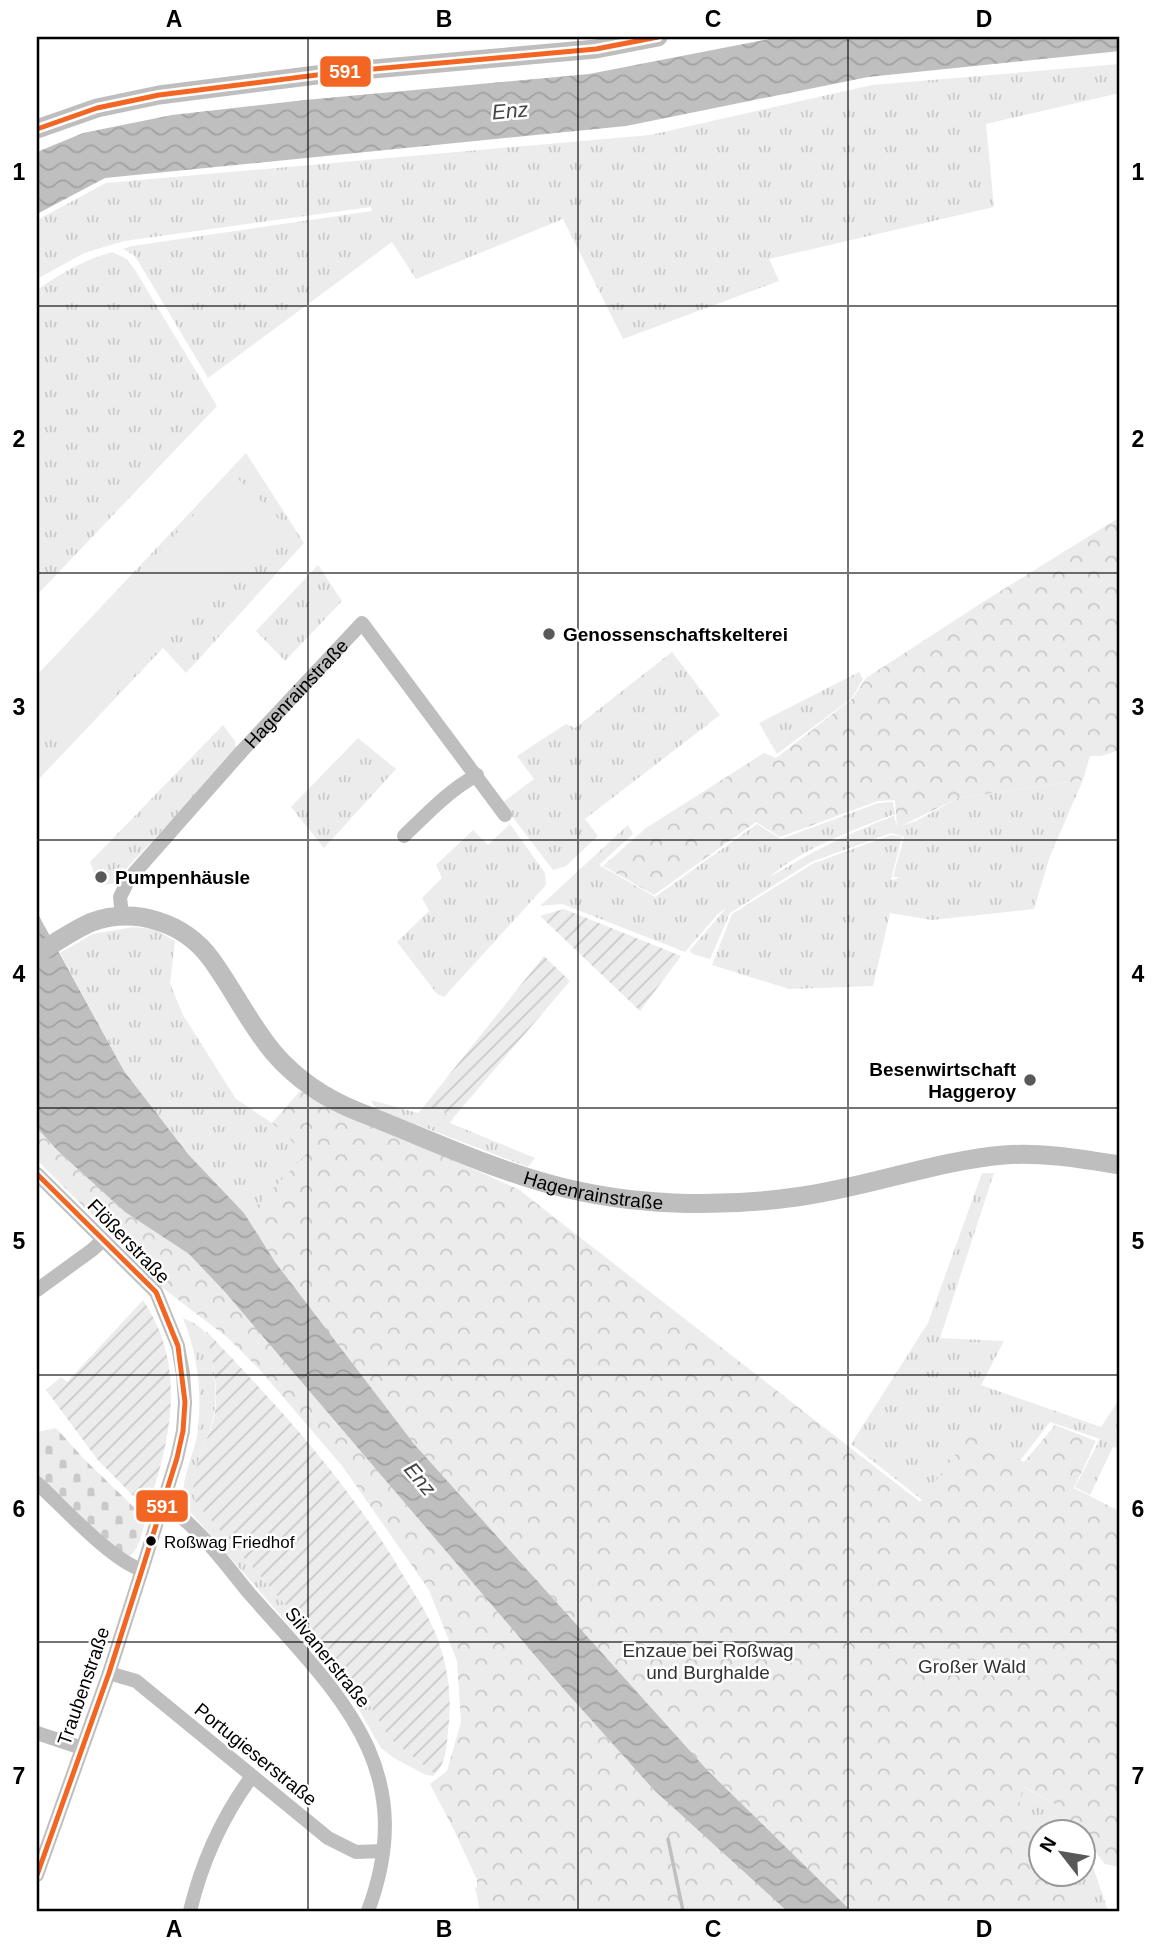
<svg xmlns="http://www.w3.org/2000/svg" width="1157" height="1948" viewBox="0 0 1157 1948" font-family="Helvetica,sans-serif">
	<defs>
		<pattern id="grass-tufts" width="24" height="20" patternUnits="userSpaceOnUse" patternTransform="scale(1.75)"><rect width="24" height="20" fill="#ececec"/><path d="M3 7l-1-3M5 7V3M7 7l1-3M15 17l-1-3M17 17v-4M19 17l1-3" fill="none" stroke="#c9c9c9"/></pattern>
		<pattern id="forest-crowns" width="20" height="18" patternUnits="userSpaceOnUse" patternTransform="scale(1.75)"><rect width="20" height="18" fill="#ececec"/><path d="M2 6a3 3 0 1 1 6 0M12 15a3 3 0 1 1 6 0" fill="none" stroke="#c9c9c9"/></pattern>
		<pattern id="cemetery-stones" width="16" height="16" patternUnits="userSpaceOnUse" patternTransform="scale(1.75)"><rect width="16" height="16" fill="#ececec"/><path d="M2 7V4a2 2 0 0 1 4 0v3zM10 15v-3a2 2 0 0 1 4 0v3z" fill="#c9c9c9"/></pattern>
		<pattern id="garden-furrows" width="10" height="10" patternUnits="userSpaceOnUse" patternTransform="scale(1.75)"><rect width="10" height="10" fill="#ececec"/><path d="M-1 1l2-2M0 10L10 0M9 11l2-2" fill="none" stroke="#c9c9c9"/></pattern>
		<pattern id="water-waves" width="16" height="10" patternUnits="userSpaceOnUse" patternTransform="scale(1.75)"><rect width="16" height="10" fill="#bfbfbf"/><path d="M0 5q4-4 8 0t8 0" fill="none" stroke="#a2a2a2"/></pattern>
	</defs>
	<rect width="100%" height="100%" fill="#fff"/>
	<!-- grass -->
	<path fill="url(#grass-tufts)" d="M1120,64v29l-134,31 8,83 -225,52 10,22 -156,58 -60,-120 -147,60 -24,-37 -184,136 -73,-122 -12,-7 9,-3 240,-35 -1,-4 -247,34 -40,12 -47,26v-59l69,-37 544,-48 222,-50z
		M112,252l15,7 8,11 82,136 -180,189v-305c23,-16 47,-30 75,-38z
		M246,453l58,90 -118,130 -23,-25 -126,133v-106z
		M318,565l24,36 -57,60 -29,-30z
		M672,652l48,63 -135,104 13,17 -32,30 -13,4 -51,-67 32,-24 -17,-23 49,-32 9,4z
		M859,672l4,7 -11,19 -75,56 -18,-31z
		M223,725l12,16 1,10 -124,133 -13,1 -9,-23z
		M358,738l38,31 -72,79 -33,-41z
		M1083,780l-33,76 -16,53 -102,11 -42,-7 -17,73 -84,3 -77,-24 20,-51 80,-50 79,-29 11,2 -11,43 6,-1v-2h-4l11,-40 -13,-4 -80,29 -81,51 -20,46 -18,-5 -2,-4 37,-43 -10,8 -32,37 -123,-48 -22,2 88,-81 5,9 -34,31 56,32 102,-73 24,15 97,-36 15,-1 2,12c-37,14 -98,37 -125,63 40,-24 80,-45 124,-61l3,11 19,-6 42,-23z
		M510,824l35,49 1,12 -102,112 -7,-3 -40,-52 32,-31 -7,-13 20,-20 -6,-13 37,-35 15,15z
		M133,927l22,2 20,12 -5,43 13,31 53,84 36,24 237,210 -234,-71 -31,-49 -56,-59 -64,-83 -64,-118 33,-19z
		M371,1100l47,13 7,-8 29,12 -4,6 85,35 -7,9 -152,-58z
		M982,1173h12l-54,165 64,3 -23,44 120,42 19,-29v50l-7,-1 -23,48 -15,-8 25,-48 -50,-17 -86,111 -113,-89 77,-121z
		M183,1318c26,11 27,18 30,46 2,16 4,33 1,49 -4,28 -29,62 -18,90l139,158 30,36 24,41 46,36 -2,2 -7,-1 -32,-17 -13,-10 -30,-52 -166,-190c-7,-21 8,-49 12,-70 6,-40 1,-80 -14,-118z
		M1022,1786l53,30 6,16h-39v42h42v-34l24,71h-108z"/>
	<!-- forest -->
	<path fill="url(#forest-crowns)" d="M1120,517v233l-19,6h-11l-7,24 -125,18 -61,30 -2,-28 -17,1 -98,36 -24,-15 -102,73 -51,-29 43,-38 118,-75 12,5 77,-60 13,-20 117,-76z
		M300,1091l218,98 402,313 51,-68 53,28 31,-37 41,16 -22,47 43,22 3,68v289l-15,-3 -21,-26v-6h-5l-23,-27 -33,-19 -5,26 23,32 1,30 20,1 26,36h-608l-5,-24 2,1v-8l-21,-46 -26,-50 17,-13 14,-49 -4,-61 -28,-71 -86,-123 -83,-97 -32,-32 -69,-53 -16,-19 -106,-106v-32l21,23 67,61 64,42 25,26 14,-44 78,-82 -34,-31z"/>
	<!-- cemetery -->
	<path fill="url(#cemetery-stones)" d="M56,1428l28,31 62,60c-4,12 -6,30 -16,37l-13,-5 -80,-73v-46z"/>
	<!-- garden -->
	<path fill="url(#garden-furrows)" d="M564,909l117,47 -41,55 -100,-95z
		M544,956l26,25 -116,136 -29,-12z
		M143,1300c43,64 29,134 7,201l-5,3 -6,-2 -42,-43 -51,-69 15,-13 6,5z
		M206,1331c72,75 144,153 197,244 14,23 29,45 37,71 9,27 12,56 8,84 -1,14 -2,34 -13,44l-46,-36 -24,-41 -30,-36 -139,-158c-11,-28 14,-62 19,-90 4,-28 -3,-56 -9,-82z"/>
	<!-- pitch -->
	<path fill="#ececec" d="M233,474l48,47 -213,223 -31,-33v-32z"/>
	<!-- water -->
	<path fill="url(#water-waves)" d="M780,37h340v14l-252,26 -242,49 -521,52 -68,36v-62l46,-19 89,-18 133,-15 284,-26z
		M37,905l2,11 85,155 64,83 56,59 31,49 139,182 294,327 143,140h-64l-133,-121 -93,-104 -336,-394 -36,-38 -64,-42 -67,-61 -21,-23z"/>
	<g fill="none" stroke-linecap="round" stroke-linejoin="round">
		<!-- stream -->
		<path stroke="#bfbfbf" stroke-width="3.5" d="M668,1839l15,72"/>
		<!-- minor -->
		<g stroke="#bebebe" stroke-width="14">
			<path d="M404,836c23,-22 45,-46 73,-61"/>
			<path id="s1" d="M122,916l-2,-19 9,-18 113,-128 120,-128 143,192"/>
			<path d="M37,1174l119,118 22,54 5,28 2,28 -2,29 -6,27 -35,112 -33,103 -72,202"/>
			<path d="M37,1290l55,-40 11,-10"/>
			<path d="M37,1483c26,24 74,77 105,87"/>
			<path d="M161,1509c7,2 15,4 20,8 23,18 49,53 68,76 88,100 173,173 119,318"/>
			<path d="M109,1673l27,8 192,157 28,14 27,-1"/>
			<path d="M37,1733l45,15"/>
			<path d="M190,1911c12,-50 32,-94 62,-135"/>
		</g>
		<!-- tertiary -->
		<g stroke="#bebebe" stroke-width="19">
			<path d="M37,129l60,-21 62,-13 181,-23 256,-23 62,-12"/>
			<path id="s2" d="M37,954c18,-11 36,-24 55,-32 43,-15 92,0 119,37 22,30 38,64 62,93 23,27 53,47 86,60 63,24 129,56 194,73 78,21 164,23 243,12 70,-9 138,-36 208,-42 39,-3 78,4 116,10"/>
		</g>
		<!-- bus-1 casing -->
		<g stroke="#fff" stroke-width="10">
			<path id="bus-1" d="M37,129l60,-21 62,-13 181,-23 256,-23 62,-12
				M37,1174l119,118 22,54 7,56 -2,29 -6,27 -35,112 -33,103 -72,202"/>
		</g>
		<!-- bus-1 -->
		<use href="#bus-1" stroke="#f26522" stroke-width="5"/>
	</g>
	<!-- grid -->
	<path fill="none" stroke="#000" stroke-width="2" stroke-opacity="0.55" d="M308,37v1874M578,37v1874M848,37v1874M37,306h1083M37,573h1083M37,840h1083M37,1108h1083M37,1375h1083M37,1642h1083"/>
	<!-- markers -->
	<g fill="#595959" stroke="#fff" stroke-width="2.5">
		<circle cx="549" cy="634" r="7"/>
		<circle cx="101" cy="877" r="7"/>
		<circle cx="1030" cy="1080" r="7"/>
	</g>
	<circle fill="#000" stroke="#fff" stroke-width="2.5" cx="151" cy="1541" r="6"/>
	<g text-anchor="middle" stroke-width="5" stroke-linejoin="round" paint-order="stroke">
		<!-- bus labels -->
		<g font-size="17" fill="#000" stroke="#fff" text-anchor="start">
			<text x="164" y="1548">Roßwag Friedhof</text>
		</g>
		<!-- poi labels -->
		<g font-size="19" font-weight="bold" fill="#000" stroke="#fff" text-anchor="start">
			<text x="563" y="641">Genossenschaftskelterei</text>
			<text x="115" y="884">Pumpenhäusle</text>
			<text x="1016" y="1076" text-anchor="end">Besenwirtschaft<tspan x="1016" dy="22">Haggeroy</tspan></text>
		</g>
		<!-- street labels -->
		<g font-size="19" fill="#000" stroke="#fff">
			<text dy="7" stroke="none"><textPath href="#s1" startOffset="289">Hagenrainstraße</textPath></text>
			<text dy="7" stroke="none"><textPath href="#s2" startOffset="663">Hagenrainstraße</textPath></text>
			<text transform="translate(129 1241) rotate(46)" y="7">Flößerstraße</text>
			<text transform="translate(328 1657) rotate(51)" y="7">Silvanerstraße</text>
			<text transform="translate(83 1686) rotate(-71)" y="7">Traubenstraße</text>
			<text transform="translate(256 1754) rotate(39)" y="7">Portugieserstraße</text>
		</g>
		<!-- park labels -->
		<g font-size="19" fill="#333" stroke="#fff">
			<text x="708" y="1657">Enzaue bei Roßwag<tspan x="708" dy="22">und Burghalde</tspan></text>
			<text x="972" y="1673">Großer Wald</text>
		</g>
		<!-- water labels -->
		<g font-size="21" font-style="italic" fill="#444" stroke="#fff">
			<text transform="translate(510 111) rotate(-5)" y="7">Enz</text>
			<text transform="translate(420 1479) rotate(50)" y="7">Enz</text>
		</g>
	</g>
	<g stroke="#fff" stroke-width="2.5">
		<rect x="319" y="55" width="53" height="33" rx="7" fill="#f26522"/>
		<rect x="135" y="1489" width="54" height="34" rx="7" fill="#f26522"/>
	</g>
	<g font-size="19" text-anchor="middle" font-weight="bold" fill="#fff">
		<text x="345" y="78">591</text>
		<text x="162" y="1513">591</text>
	</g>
	<!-- border -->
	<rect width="1157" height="1948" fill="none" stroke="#ffffff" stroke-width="77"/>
	<!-- north arrow -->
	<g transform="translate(1062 1853) rotate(301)"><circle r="33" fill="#ffffff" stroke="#999999" stroke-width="2"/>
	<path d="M0-5L12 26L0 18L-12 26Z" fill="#595959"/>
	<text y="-10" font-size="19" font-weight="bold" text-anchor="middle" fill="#000000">N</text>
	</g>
	<rect x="38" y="38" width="1080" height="1872" fill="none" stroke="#000" stroke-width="2.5"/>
	<g font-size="23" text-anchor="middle" font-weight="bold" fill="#000">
		<text x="174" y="27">A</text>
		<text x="444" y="27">B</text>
		<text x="713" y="27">C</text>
		<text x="984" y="27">D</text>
		<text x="19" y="180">1</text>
		<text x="1138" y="180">1</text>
		<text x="19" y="447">2</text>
		<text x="1138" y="447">2</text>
		<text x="19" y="715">3</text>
		<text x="1138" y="715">3</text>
		<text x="19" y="982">4</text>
		<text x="1138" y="982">4</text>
		<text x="19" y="1249">5</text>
		<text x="1138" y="1249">5</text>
		<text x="19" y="1517">6</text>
		<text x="1138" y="1517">6</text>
		<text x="19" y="1784">7</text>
		<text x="1138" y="1784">7</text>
		<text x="174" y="1937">A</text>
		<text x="444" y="1937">B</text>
		<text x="713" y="1937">C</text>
		<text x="984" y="1937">D</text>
	</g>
</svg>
